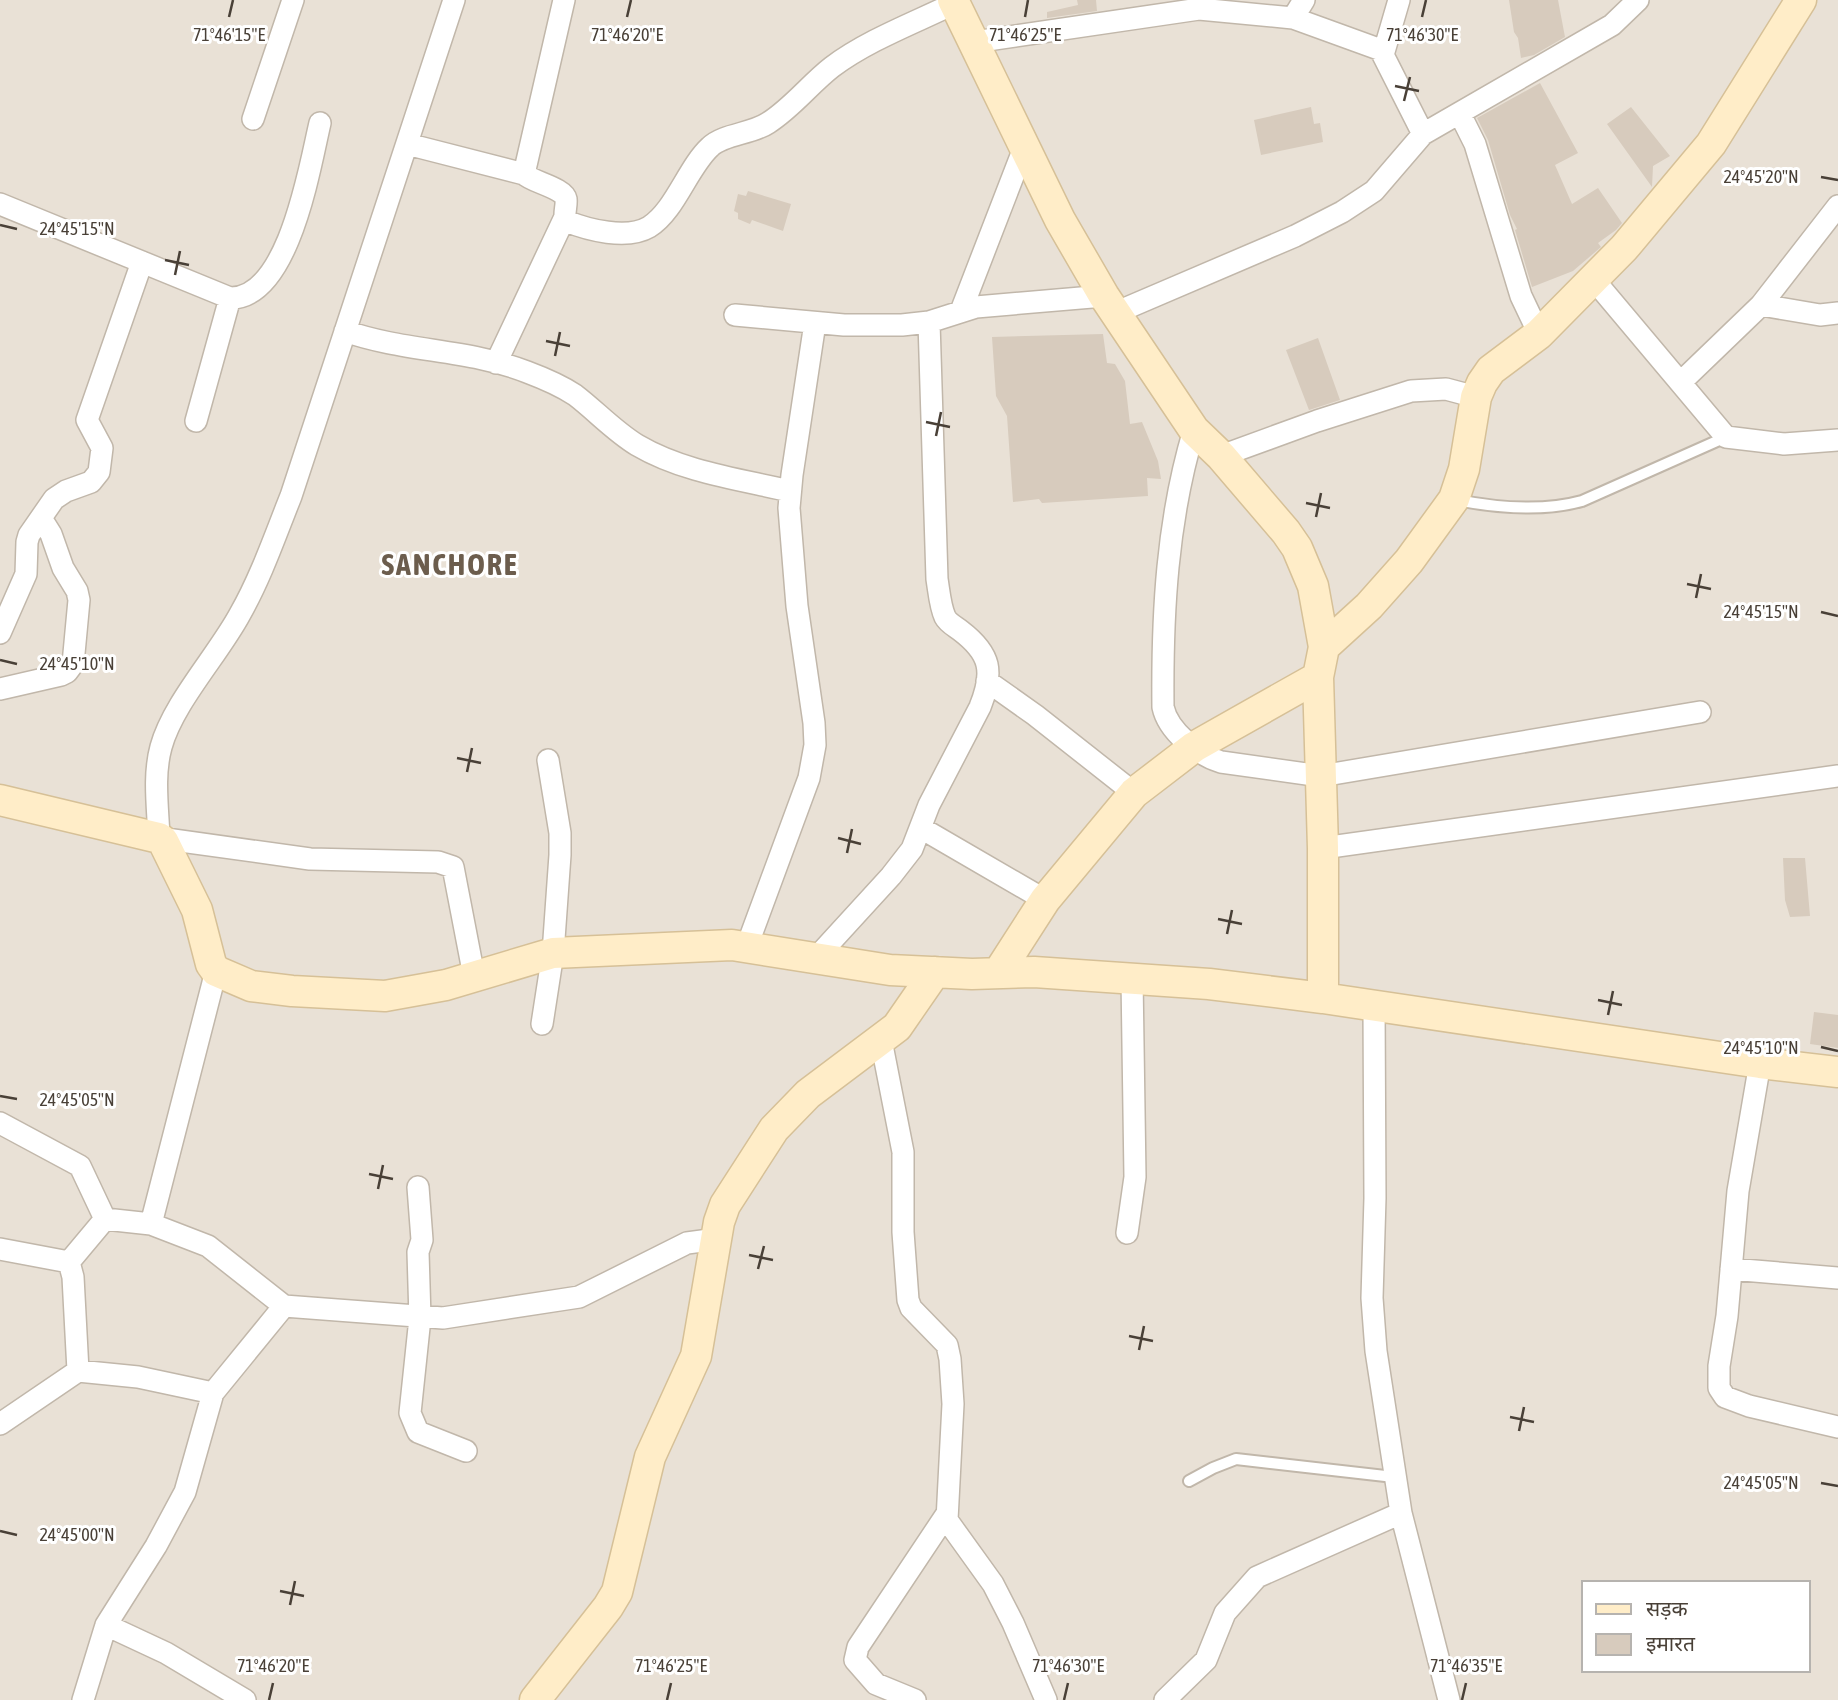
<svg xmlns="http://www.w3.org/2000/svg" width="1838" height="1700" viewBox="0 0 1838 1700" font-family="'Asap Condensed','Noto Sans Devanagari',sans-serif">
	<rect width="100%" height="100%" fill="#f5f0e8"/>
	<!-- residential -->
	<path fill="#e9e1d6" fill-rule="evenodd" d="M0,0h1838v1700h-1838zM1584,1583h224v87h-224z"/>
	<!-- building -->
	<path fill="#d7cbbd" d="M1077,0h19l1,11 -50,7v-6l31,-7z
		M1509,0h49l7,37 -31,18 -13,3 -3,-20 -4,-6z
		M1540,83l38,70 -23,12 17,39 26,-16 24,35 -6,7 -18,13 3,4 -28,24 -41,16 -17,-57 2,-1 -7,-14 -22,-75 -11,-22z
		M1311,107l3,17 6,-1 3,19 -62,13 -7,-35z
		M1631,107l39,49 -17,10 -1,21 -45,-63z
		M748,191l43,13 -8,27 -31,-11 -2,4 -12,-5v-6l-4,-2 4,-17 8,2z
		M1103,334l4,29 8,1 10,17 5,43 12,-2 16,39 3,18 -14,-1 1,18 -106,7 -3,-4 -26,3 -6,-86 -11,-20 -4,-59z
		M1318,338l22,62 -31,10 -23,-60z
		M1783,858h22l5,58 -20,1 -5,-17z
		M1814,1012l24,3v33l-28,-4z"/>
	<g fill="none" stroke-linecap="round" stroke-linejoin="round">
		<!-- lane casing -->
		<g stroke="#c1b7aa" stroke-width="14">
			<path id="lane" d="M1457,500c41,8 85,12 125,1l144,-64
				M1189,1481l24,-13 23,-9 158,18"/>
		</g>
		<!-- street casing -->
		<g stroke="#c1b7aa" stroke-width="24">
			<path id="street" d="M454,0l-163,496c-16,40 -30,81 -51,118 -22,41 -67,89 -79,133 -8,29 -3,62 -2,91l151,21 128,3 15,5 21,109
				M564,0l-40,174c8,8 40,14 42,25 1,8 -3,15 0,22 22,9 61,19 83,6 26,-16 39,-60 61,-80 13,-13 42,-13 58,-24 24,-15 42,-39 64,-56 36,-27 82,-44 123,-64
				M1399,0l-16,55 40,79
				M1293,18l11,-18
				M974,42l225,-33 94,9 91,33
				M1460,114l15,30 46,152 18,38
				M253,119l40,-119
				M407,144l117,30
				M0,204l230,94c59,1 80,-133 90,-175
				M1594,280l132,157 58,7 54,-4
				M1761,305l59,10 18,-2
				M961,311l63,-163
				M1115,313l180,-77 47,-24 32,-21 49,-57 189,-109 26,-25
				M735,315l109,10h58l27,-3 47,-15 128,-11
				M345,331c59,21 124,18 182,41 16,6 33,13 48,23 21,16 39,36 62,50 46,27 101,34 153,46
				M496,363l68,-144
				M1681,382l80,-77 77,-99
				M196,421l34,-123
				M1194,430c-27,90 -32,183 -31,277 5,24 35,48 58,55l100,14 379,-64
				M1221,456l96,-35 94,-30 35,-2 30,8
				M0,633l26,-59 1,-32 2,-7 25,-36 12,-8 25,-9 8,-10 3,-24 -15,-28 55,-158
				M987,681l48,34 99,78
				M0,689l61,-14 6,-3 6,-8 6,-64 -2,-9 -14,-23 -12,-34 -10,-16
				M921,828l124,72
				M1323,848l515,-72
				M747,946l62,-168 6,-33 -1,-22 -17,-117 -8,-98 3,-33 23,-152
				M816,958l75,-82 21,-27 17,-44 51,-98c14,-35 11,-53 -19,-76 -5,-4 -13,-8 -16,-14 -5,-11 -6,-26 -8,-38l-8,-257
				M1374,1006l1,192 -3,100 4,53 25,162 48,187
				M542,1024l11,-71 7,-98v-22l-12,-73
				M881,1040l22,112v80l5,68 3,8 36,37 3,14 3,45 -6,116 46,64 20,39 33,77
				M1760,1063l-22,128 -11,125 -8,50v22l6,9 24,9 89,21
				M0,1123l80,43 25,53
				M418,1187l4,53 -4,12 2,66 -10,95 8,19 48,19
				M105,1219l46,5 57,22 76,60 159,12 136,-21 108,-54 30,-4
				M151,1224l65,-253
				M1127,1233l8,-56 -3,-199
				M0,1249l69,13
				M69,1262l4,15 5,94
				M69,1262l36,-43
				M1731,1269l107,9
				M0,1424l78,-53 60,6 75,16
				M106,1625l60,28 79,47
				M83,1700l23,-75 50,-79 29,-54 28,-99 71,-87
				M915,1700l-39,-16 -21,-24 3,-13 88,-132
				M1165,1700l41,-40 19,-47 32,-36 144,-64"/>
		</g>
		<!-- secondary casing -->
		<g stroke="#d6c097" stroke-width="33">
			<path id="secondary" d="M953,0l107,220 44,76 90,134 27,26 65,76 11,16 16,38 11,61 -6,30 5,171v150
				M1324,647l45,-41 40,-45 45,-62 10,-30 12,-72 6,-14 9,-13 48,-36 85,-86 87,-104 90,-144
				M0,800l159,38 4,3 34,69 14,54 5,7 35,15 41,5 93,5 61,-11 107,-32 179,-8 158,25 82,4 62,-2 175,12 114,14 437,65 78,9
				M998,973l47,-73 89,-107 60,-46 124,-70
				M535,1700l73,-93 9,-15 33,-135 46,-101 23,-134 6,-17 49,-76 34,-35 89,-67 38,-55"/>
		</g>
		<!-- lane -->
		<use href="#lane" stroke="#fff" stroke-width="10"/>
		<!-- street -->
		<use href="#street" stroke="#fff" stroke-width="21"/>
		<!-- secondary -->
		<use href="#secondary" stroke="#ffedc8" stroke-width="30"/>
	</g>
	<!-- ticks -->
	<path fill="none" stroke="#494037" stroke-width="2.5" d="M229,17l4,-17M627,17l4,-17M1025,17l3,-17M1422,17l4,-17M1395,86l24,5M1404,101l6,-24M1821,177l17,3M0,225l17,4M165,260l24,5M175,275l5,-24M546,341l24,5M555,356l5,-24M926,422l24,5M936,436l5,-24M1306,503l24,5M1316,517l5,-24M1687,584l24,5M1696,598l5,-24M1821,612l17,4M0,660l17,4M457,758l24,5M467,772l5,-24M838,838l23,6M847,853l5,-24M1218,919l24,5M1227,934l5,-24M1598,1000l24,5M1608,1015l5,-24M1821,1047l17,4M0,1096l17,3M369,1174l24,5M378,1189l5,-24M749,1255l24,5M758,1269l6,-23M1129,1336l24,5M1139,1350l5,-24M1510,1417l24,5M1519,1431l5,-24M1821,1483l17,3M0,1531l17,4M280,1591l24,5M290,1605l5,-24M269,1700l4,-17M667,1700l4,-17M1064,1700l4,-17M1462,1700l4,-17"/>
	<g text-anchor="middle" stroke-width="6" stroke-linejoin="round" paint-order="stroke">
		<!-- district labels -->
		<g font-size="30" font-weight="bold" letter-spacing="2" fill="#6c5d4d" stroke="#fff">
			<text x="450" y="575">SANCHORE</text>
		</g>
	</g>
	<g font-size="18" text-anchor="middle" fill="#494037" stroke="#fff" stroke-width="6" stroke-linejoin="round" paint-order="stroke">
		<text x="229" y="41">71°46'15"E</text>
		<text x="627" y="41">71°46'20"E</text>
		<text x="1025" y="41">71°46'25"E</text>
		<text x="1422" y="41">71°46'30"E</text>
		<text x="1761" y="183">24°45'20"N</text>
		<text x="77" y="235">24°45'15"N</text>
		<text x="1761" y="618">24°45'15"N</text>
		<text x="77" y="670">24°45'10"N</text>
		<text x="1761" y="1054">24°45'10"N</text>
		<text x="77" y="1106">24°45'05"N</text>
		<text x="1761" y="1489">24°45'05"N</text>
		<text x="77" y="1541">24°45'00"N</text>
		<text x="273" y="1672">71°46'20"E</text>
		<text x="671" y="1672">71°46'25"E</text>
		<text x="1068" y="1672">71°46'30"E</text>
		<text x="1466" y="1672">71°46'35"E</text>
	</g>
	<!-- legend -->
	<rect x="1582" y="1581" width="228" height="91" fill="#ffffff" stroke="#b6b3af" stroke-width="2"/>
	<rect x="1596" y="1604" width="35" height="10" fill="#ffedc8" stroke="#b6b3af" stroke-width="2"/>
	<text x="1646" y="1616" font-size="21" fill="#494037">सड़क</text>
	<rect x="1596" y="1634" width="35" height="21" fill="#d7cbbd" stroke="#b6b3af" stroke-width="2"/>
	<text x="1646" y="1651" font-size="21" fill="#494037">इमारत</text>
</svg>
